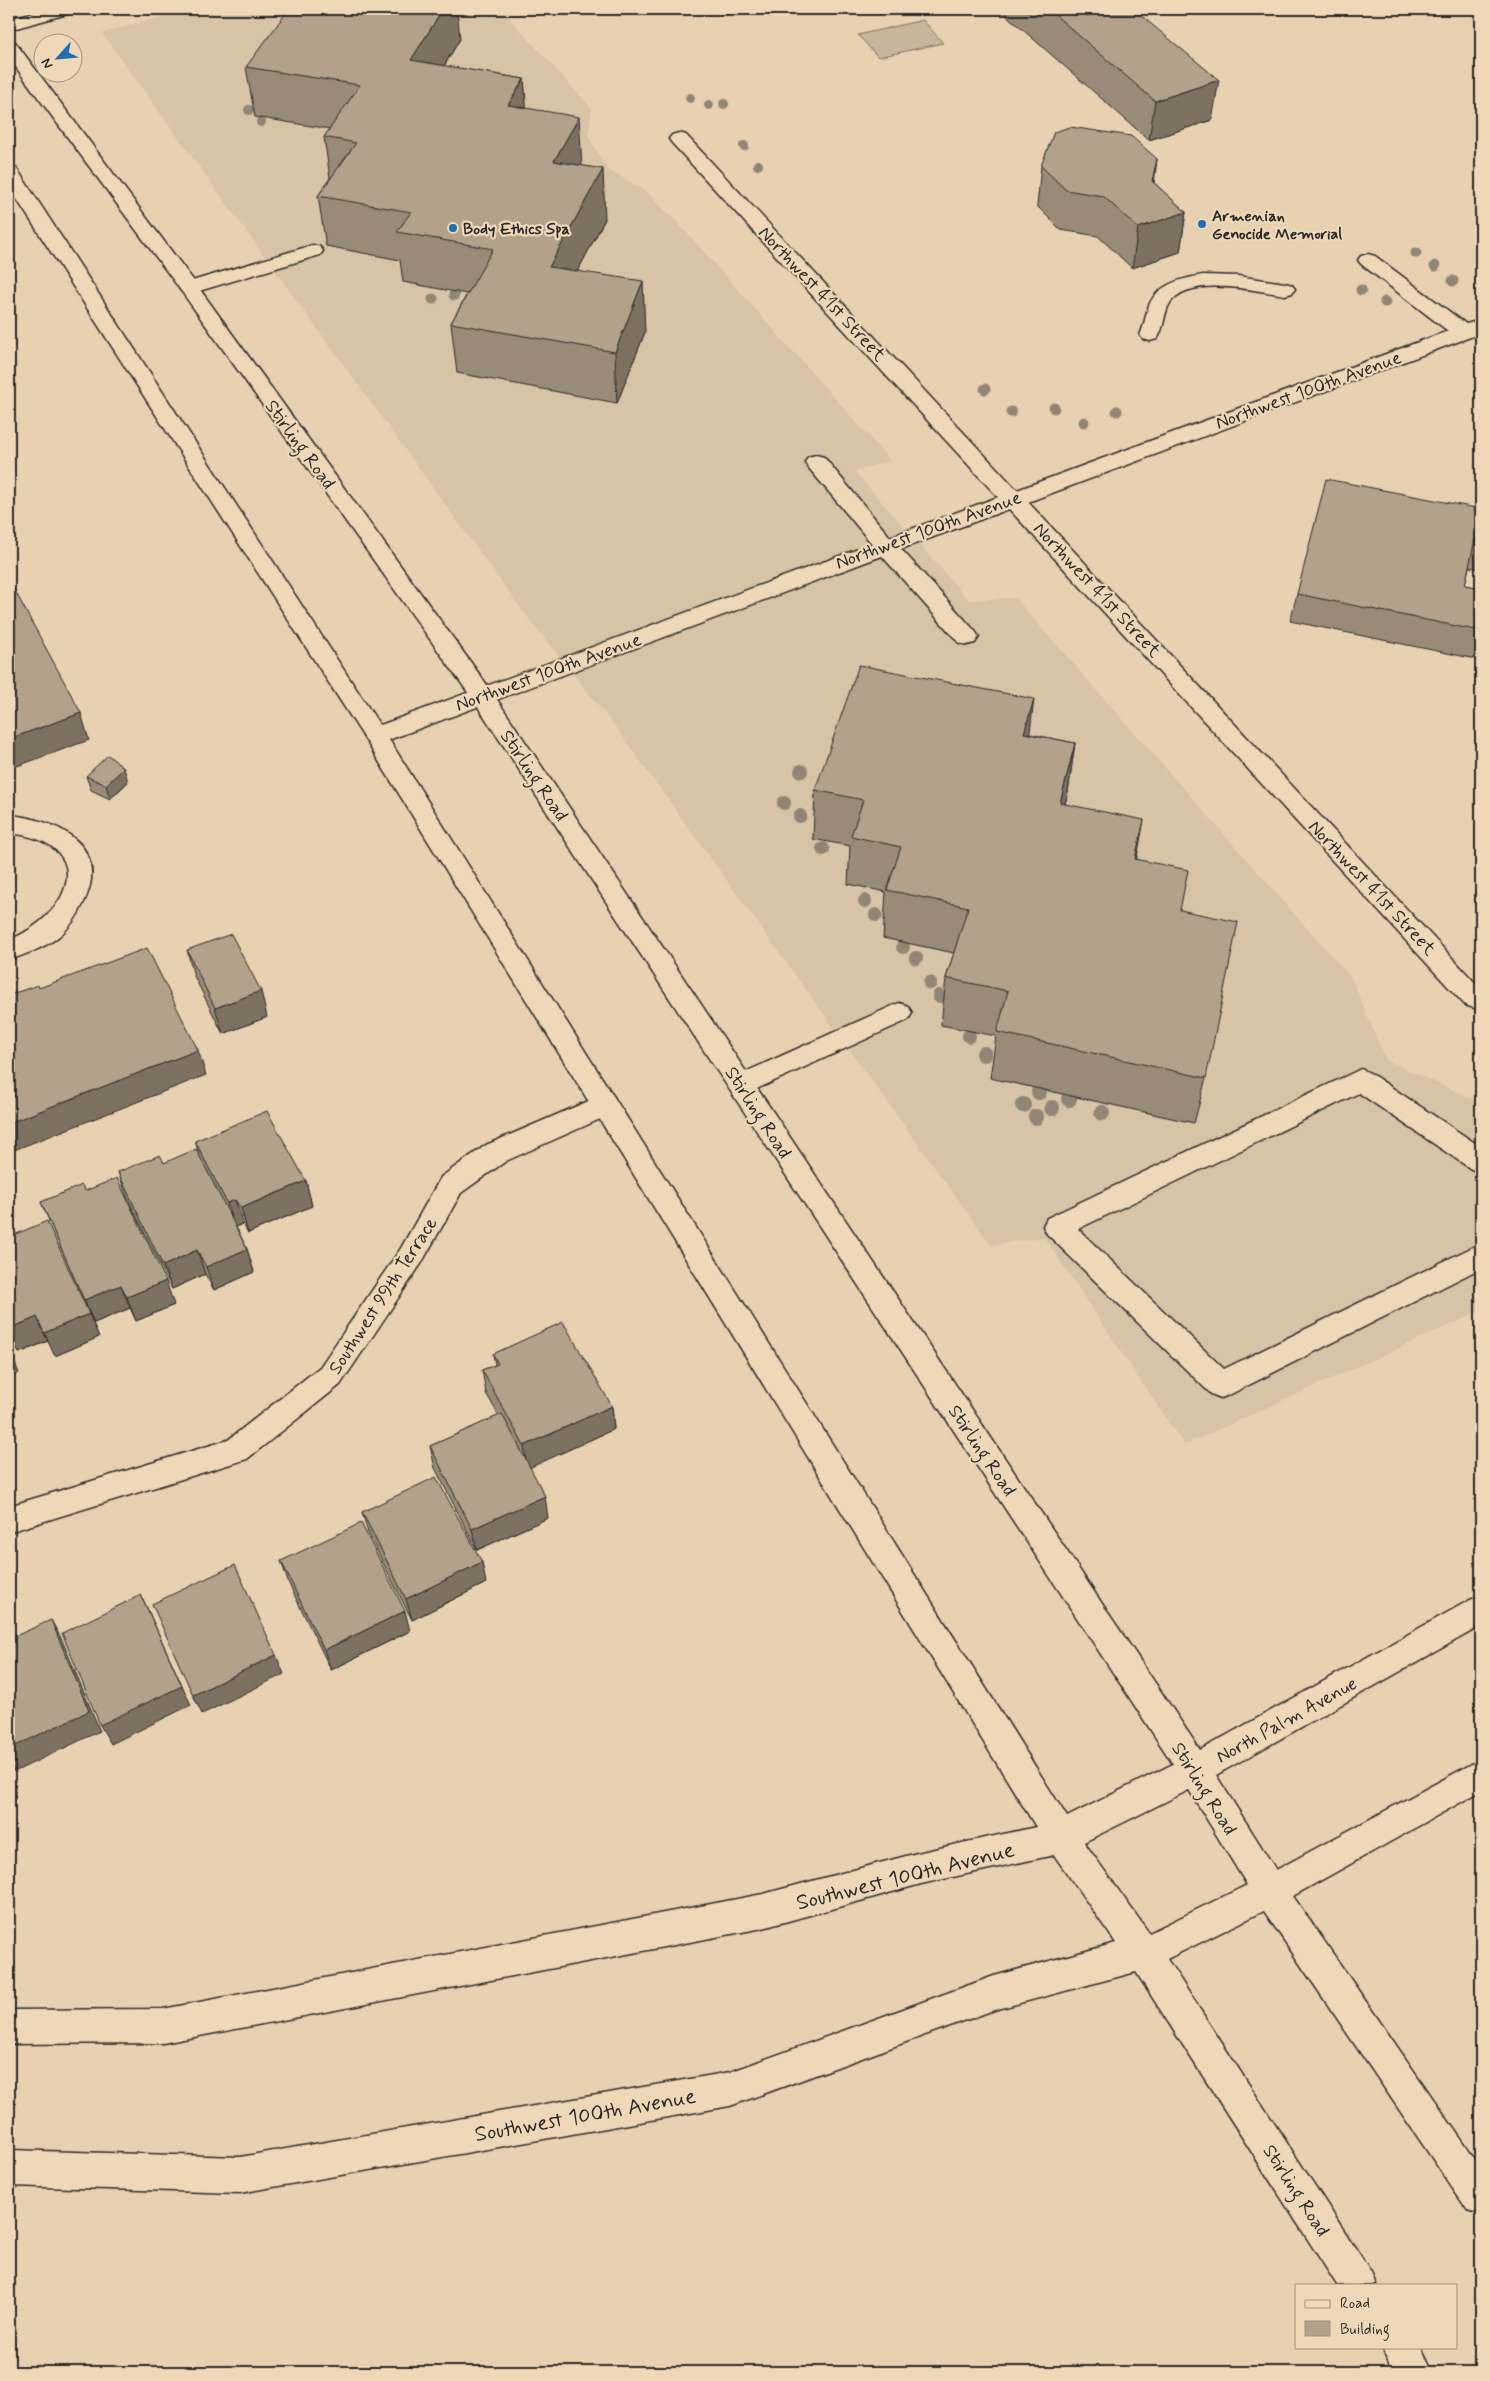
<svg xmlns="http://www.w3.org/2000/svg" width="1490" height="2381" viewBox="0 0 1490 2381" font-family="Mynerve,sans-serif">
	<rect width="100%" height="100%" fill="#e7d1b1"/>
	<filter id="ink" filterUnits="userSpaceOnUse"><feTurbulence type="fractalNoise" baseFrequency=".02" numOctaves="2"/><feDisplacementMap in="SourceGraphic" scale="10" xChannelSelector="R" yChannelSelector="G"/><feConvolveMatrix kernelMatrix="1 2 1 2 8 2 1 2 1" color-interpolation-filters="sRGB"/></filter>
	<g filter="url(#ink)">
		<!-- built -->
		<path fill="#d7c3a6" d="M192,9h309l91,100 -4,26 19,34 39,22 43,44 201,225 -35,12 114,128 46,-2 337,381 34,81 95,43v208l-297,134 -140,-208 -53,8 -374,-516 -95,-119 -420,-577z"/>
		<!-- green -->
		<path fill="#c8b69c" stroke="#7a7064" d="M923,20l20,23 -65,14 -20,-22z"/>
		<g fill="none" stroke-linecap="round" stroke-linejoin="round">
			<!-- minor casing -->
			<g stroke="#2b2b2b" stroke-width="3">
				<path id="minor" d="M46,9h28l-3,4 -62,17v-11z
					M679,133l7,2 331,355 431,-159 -87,-67 -3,-4 3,-4 7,-2 7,2 91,68 15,-4v13l-453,169 453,487v17l-7,2 -9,-3 -456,-496 -108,40 74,82 4,6 -4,6 -8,2 -8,-2 -77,-87 -499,186 -8,2 -8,-2 -4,-6 4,-6 505,-186 -64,-77 -3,-5 3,-5 8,-2 8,2 66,80 108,-40 -326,-354 -3,-4 3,-4z
					M313,245l7,2 3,4 -3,4 -131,39 -7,-2 -3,-4 3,-4z
					M1203,275l35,1 47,7 7,2 3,4 -3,4 -7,2c-29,-4 -95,-21 -115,8 -7,11 -5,25 -13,36l-7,2 -7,-2 -3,-4c4,-8 5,-18 8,-27 8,-24 33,-29 55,-33z
					M9,815c46,4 101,29 76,85 -6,14 -15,28 -27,37 -14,11 -32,17 -49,23v-20c65,-26 89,-98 0,-107z
					M899,1003l9,3 4,7 -4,7 -158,72 -9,4 -9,-4 -4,-7 4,-7z
					M1361,1069l9,4 111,74v25l-10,-3 -112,-76 -281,136 146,140 257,-126v25l-250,126 -10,4 -10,-4 -164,-160 -4,-8 4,-8z
					M605,1094l9,3 4,8 -4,8 -108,48 -45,32 -40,71 -81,121 -93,74 -238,73v-26l219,-66 92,-73 81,-119 40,-71 45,-32z"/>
			</g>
			<!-- major casing -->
			<g stroke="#2b2b2b" stroke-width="3">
				<path id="major" d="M9,41l6,1 181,242 294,405 710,1061 270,-150 11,-4v30l-265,149 60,95 205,-111v32l-188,105 188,272v48l-13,-5 -204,-300 -97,48 204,313 5,13h-39l-201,-313 -142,38 -264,96 -490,87 -231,-7v-36l231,7 490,-85 264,-96 122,-33 -62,-88 -133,29 -158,44 -600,115 -154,1v-34l154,-1 600,-115 158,-42 115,-25 -669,-1085 -358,-555v-21l7,2 3,4 364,558 684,1087 106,-53 -699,-1063 -292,-409 -173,-234zM1189,1790l58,95 -98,48 -65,-91z
					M1381,2347h40l12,25h-39z"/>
			</g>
			<!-- minor -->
			<use href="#minor" fill="#efd8b7" fill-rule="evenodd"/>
			<!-- major -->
			<use href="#major" fill="#efd8b7" fill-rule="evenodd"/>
		</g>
		<!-- trees -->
		<g fill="#918574">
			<circle cx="690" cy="98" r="5"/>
			<circle cx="724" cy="104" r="5"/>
			<circle cx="709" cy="105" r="5"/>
			<circle cx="249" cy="110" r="5"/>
			<circle cx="261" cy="122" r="5"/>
			<circle cx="744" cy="146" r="5"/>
			<circle cx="758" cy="165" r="5"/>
			<circle cx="1416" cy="253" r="5.5"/>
			<circle cx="1435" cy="266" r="5.5"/>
			<circle cx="1453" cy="281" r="5.5"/>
			<circle cx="1361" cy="290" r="5.5"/>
			<circle cx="454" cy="295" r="5.5"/>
			<circle cx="433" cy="299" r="5.5"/>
			<circle cx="1385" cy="302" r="5.5"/>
			<circle cx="985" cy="389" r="5.5"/>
			<circle cx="1054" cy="408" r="5.5"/>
			<circle cx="1117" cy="411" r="5.5"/>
			<circle cx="1011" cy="412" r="5.5"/>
			<circle cx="1084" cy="422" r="5.5"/>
			<circle cx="801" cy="771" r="7"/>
			<circle cx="784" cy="803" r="7"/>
			<circle cx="800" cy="816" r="7"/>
			<circle cx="823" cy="849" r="7"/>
			<circle cx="865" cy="901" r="7"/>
			<circle cx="876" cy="915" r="7"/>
			<circle cx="903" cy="947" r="7"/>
			<circle cx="916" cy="958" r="7"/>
			<circle cx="930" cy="983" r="7"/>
			<circle cx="939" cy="996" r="7"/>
			<circle cx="969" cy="1036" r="7"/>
			<circle cx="984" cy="1054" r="8"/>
			<circle cx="1039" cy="1092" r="8"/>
			<circle cx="1069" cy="1099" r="8"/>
			<circle cx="1023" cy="1105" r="8"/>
			<circle cx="1052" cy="1108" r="8"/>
			<circle cx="1102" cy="1113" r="8"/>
			<circle cx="1036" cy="1117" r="8"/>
		</g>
		<!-- wall -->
		<path fill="#998b78" stroke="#2b2b2b" d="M999,9h134l79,111 -63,20z
			M460,39l-16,27 80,13 2,29 55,57 24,54 -28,53 68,60 -28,71 -160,-30 -6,-50 16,-29 -64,-12 -3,-22 -74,-14 -8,-50 12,-18 -6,-41 6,-8 -75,-12 -9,-50z
			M1157,159l-3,24 32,29 -6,40 -48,16 -34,-32 -37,-6 -24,-24 4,-40z
			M1481,509v60l-12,-2 -4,18 16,3v72l-191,-39 7,-27z
			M1030,734l45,9 -7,49 -3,12 71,55 44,51 26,168 -12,45 -204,-45 6,-42 -55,-11 5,-47 8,-25 -71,-15 3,-46 -38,-8 2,-38 -37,-7 2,-49z
			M86,776l42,6 -18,17 -19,-9z
			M187,950l80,67 -44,17 -29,-58z
			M195,1141l111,40 6,25 -64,27 -5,-9 -7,3 11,22 7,23 -40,18 -9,-16 -33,15 -45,-92 -9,-25 46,-9 35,-9z
			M85,1191l89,114 -38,16 -6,-13 -36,15 -53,-121z
			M9,1237l80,77 10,23 -44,19 -7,-15 -29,12 -4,-8 -5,2 -1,-3z
			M493,1354l119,52 2,23 -84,38 18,51 -71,32 -42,-82 -5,-22 69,-30 -13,-23 -4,-23 13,-5z
			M362,1512l124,71 -74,37 -44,-87z
			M281,1561l129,70 -79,39 -43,-88z"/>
		<!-- shaded-wall -->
		<path fill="#7d7162" stroke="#2b2b2b" d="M443,9h14l3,30 -43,71 -6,-50z
			M524,79l4,50 -20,-24z
			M1219,80l-7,40 -63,20 6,-39z
			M579,117l3,50 -28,-6z
			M1157,159l-6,39 1,-17z
			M603,169l2,50 -52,99 -4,-51z
			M1186,212l-6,40 -48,16 6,-40z
			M643,281l2,51 -28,71 -2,-51z
			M1034,699l-6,49 -4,-15z
			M81,713l8,27 -80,29v-30z
			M1075,743l-7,49 -16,59 8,-48z
			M124,768l4,14 -18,17 -4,-14z
			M1144,820l-9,48v-9z
			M261,991l6,26 -44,17 -8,-26z
			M198,1050l8,25 -197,77v-29z
			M306,1181l6,25 -64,27 -7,-25z
			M235,1200l8,24 -9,3 -7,-24z
			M247,1249l7,23 -40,18 -8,-23z
			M197,1250l8,24 -33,15 -9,-23z
			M166,1281l8,24 -38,16 -9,-24z
			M121,1285l9,23 -36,15 -10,-23z
			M89,1314l10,23 -44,19 -11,-23z
			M37,1317l11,24 -29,12 -10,-21v-3z
			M9,1333l6,12 -5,2 -1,-3z
			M9,1349l10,24 -10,5z
			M612,1406l2,23 -87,40 -3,-23z
			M545,1496l3,22 -71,32 -5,-21z
			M482,1562l4,21 -74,37 -6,-21z
			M141,1595l50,110 -80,39 -11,-19z
			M405,1611l5,20 -79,39 -7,-20z
			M51,1620l11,20 38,91 -86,41 -5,-9v-14z
			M276,1655l8,19 -82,40 -9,-19z
			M9,1772l2,7 -2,1z"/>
		<!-- building -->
		<path fill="#b2a28c" stroke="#2b2b2b" d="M289,9h154l-32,51 113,19 -16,26 71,12 -25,44 49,8 -54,98 94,14 -28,71 -164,-29 42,-74 -96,-17 14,-20 -93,-16 38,-53 -32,-6 36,-52 -114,-18z
			M1048,9h85l86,71 -64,21z
			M1070,127l61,9 26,23 -5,22 34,31 -48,16 -35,-32 -37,-6 -25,-24 13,-34z
			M1326,479l155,30v31l-6,-1 -10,46 16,3v43l-184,-37z
			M9,580l72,133 -72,26z
			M859,665l175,34 -10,34 51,10 -15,60 84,17 -9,39 53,11 -8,40 58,12 -32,156 -209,-46 11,-41 -62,-13 22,-71 -81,-17 14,-43 -50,-11 12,-36 -48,-10z
			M108,755l16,13 -18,17 -20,-9z
			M231,934l30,57 -46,17 -28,-58z
			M147,948l51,102 -189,73v-128l29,-10 1,3z
			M267,1111l39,70 -65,27 -6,-8 -8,3 -32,-62z
			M196,1149l51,100 -41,18 -9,-17 -34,16 -45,-94 42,-17 4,8z
			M117,1178l49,103 -39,16 -6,-12 -37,15 -43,-98 41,-17 3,6z
			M47,1221l42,93 -45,19 -7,-16 -28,12v-92z
			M563,1322l49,84 -88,40 -42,-76 16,-6 -5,-10z
			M502,1414l43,82 -73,33 -42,-83z
			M436,1477l46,85 -76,37 -44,-87z
			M361,1523l44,88 -81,39 -43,-89z
			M235,1565l41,90 -83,40 -41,-91z
			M141,1595l41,91 -82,39 -38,-92z
			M51,1620l38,91 -80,38v-110z"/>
	</g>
	<!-- markers -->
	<g fill="#1f6fb2" stroke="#efd8b7" stroke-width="2">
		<circle cx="1202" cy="224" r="5"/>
		<circle cx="453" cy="228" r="5"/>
	</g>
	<g text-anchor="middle" stroke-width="4.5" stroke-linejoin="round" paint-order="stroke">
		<!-- far-poi labels -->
		<g font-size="16" font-weight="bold" fill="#2b2b2b" stroke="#efd8b7" text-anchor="start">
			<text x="1212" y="221">Armenian<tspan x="1212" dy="18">Genocide Memorial</tspan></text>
			<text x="463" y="234">Body Ethics Spa</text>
		</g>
		<!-- street labels -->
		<g font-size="19" fill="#2b2b2b" stroke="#efd8b7">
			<text transform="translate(823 293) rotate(47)" y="7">Northwest 41st Street</text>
			<text transform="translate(1308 389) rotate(-20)" y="7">Northwest 100th Avenue</text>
			<text transform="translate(301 444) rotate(54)" y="7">Stirling Road</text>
			<text transform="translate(928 529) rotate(-20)" y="7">Northwest 100th Avenue</text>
			<text transform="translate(1098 589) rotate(47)" y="7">Northwest 41st Street</text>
			<text transform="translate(548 671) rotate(-20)" y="7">Northwest 100th Avenue</text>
			<text transform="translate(535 775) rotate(56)" y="7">Stirling Road</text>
			<text transform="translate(1373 887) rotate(47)" y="7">Northwest 41st Street</text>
			<text transform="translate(759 1112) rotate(57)" y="7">Stirling Road</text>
			<text transform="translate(382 1295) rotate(-57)" y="7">Southwest 99th Terrace</text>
			<text transform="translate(983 1450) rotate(56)" y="7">Stirling Road</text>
			<text transform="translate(1286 1719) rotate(-29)" y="7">North Palm Avenue</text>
			<text transform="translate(1205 1788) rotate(58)" y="7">Stirling Road</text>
			<text transform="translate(1297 2190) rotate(57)" y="7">Stirling Road</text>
		</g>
		<!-- near-street labels -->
		<g font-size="22" fill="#2b2b2b" stroke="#efd8b7">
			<text transform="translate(905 1875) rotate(-14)" y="8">Southwest 100th Avenue</text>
			<text transform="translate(585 2114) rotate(-10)" y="8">Southwest 100th Avenue</text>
		</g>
	</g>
	<!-- margin -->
	<rect width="1490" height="2381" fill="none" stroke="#efd8b7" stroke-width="30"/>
	<rect x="15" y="15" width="1460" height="2351" fill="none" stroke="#2b2b2b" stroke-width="2" filter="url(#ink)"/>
	<!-- legend -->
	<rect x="1295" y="2284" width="162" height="65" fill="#efd8b7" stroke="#a1937f"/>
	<rect x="1305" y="2300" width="25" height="8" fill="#efd8b7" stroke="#a1937f"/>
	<text x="1340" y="2308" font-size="15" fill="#2b2b2b">Road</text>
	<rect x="1305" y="2321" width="25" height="15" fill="#b2a28c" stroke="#a1937f"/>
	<text x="1340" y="2334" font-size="15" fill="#2b2b2b">Building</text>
	<!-- north arrow -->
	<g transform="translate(58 58) rotate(243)"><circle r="24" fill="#efd8b7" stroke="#a1937f"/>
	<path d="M0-4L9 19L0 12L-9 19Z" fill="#1f6fb2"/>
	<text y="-8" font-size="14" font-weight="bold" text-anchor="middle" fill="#2b2b2b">N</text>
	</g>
</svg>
